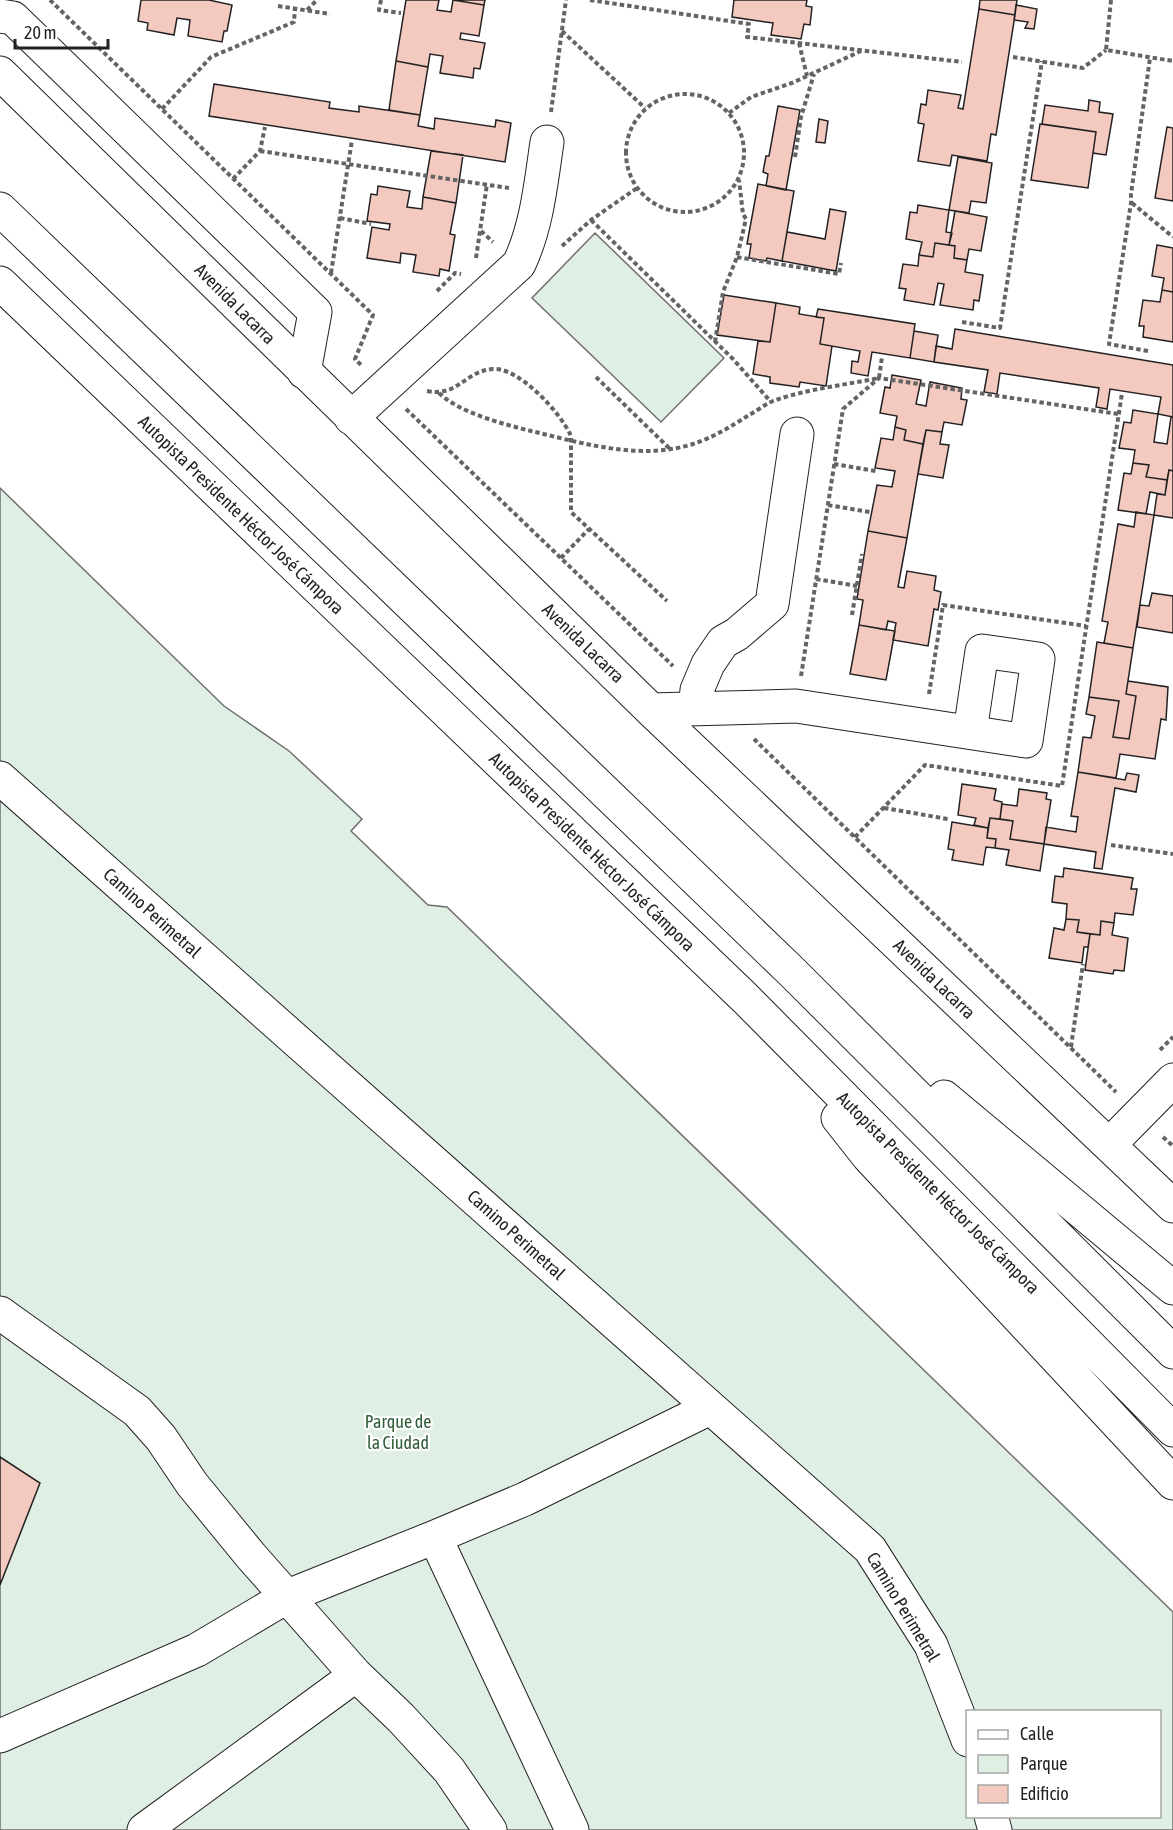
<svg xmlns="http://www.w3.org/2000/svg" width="1173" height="1830" viewBox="0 0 1173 1830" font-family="'Asap Condensed',sans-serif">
	<rect width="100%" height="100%" fill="#fff"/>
	<!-- green -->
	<path fill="#e0efe3" stroke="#6f6f6f" stroke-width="1.5" fill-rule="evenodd" d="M595,233l129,125 -63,64 -129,-124z
		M0,488l224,218 65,45 73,68 -11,12 77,74 19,2 726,705v218h-1173zM968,1712h192v104h-192z"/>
	<!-- building -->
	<path fill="#f3c9c0" stroke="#222" stroke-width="1.5" d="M141,0h68l23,5 -5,26h-3l-2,11 -34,-6 2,-16 -13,-2 -3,17 -27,-5 1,-7 -10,-2z
		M406,0h33l-2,10 14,2 2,-12 31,5 -5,31 -18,-3 -1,6 25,4 -5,26 -6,-1 -1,10 -33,-5 3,-17 -13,-2 -2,13 -32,-6z
		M453,0h32l-1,5z
		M734,0h73l-1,6 6,1 -2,18 -6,-1 -3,15 -30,-4 2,-12 -41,-6z
		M980,0h37l-2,15 -36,-6z
		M1016,5l21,4 -3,20 -9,-1 3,-6 -14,-2z
		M979,9l36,6 -19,120 -5,-1 -4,27 -35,-6 -2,11 -32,-5 6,-37 -6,-1 3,-19 5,1 2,-15 33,5 -3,13 5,1z
		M396,61l32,6 -8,48 -31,-5z
		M214,84l116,18 -1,6 30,4v-6l61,9 -2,11 16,3 1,-11 60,9 1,-7 15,3 -6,39 -296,-46z
		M1089,100l11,2 -1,10 14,2 -7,41 -13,-2 3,-21 -54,-8 3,-19 43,6z
		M778,106l22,4 -14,80 -20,-4 2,-12 -5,-2 3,-16h3z
		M819,119l9,2 -3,22 -9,-1z
		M1040,124l56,8 -8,56 -57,-8z
		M1167,127l6,1v73l-18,-3z
		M431,151l32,4 -7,48 -33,-6z
		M958,157l34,6 -6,40 -15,-2 -2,12 -20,-3z
		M758,184l36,7 -12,70 -15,-3 -1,3 -17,-3 2,-14h-4z
		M378,186l32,5 -3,16 15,2 1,-12 33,6 -6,31 5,1 -6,36 -9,-2 -1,7 -26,-4 3,-17 -15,-2 -1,10 -33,-5 5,-31 17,3 1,-6 -23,-3 4,-27 6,1z
		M918,205l31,5 -3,22 6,1 -3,12 -14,-2 -2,14 -14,-2 3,-13 -16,-3 4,-27 7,1z
		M830,209l16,3 -10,59 -54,-10 5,-29 38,7z
		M955,211l32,6 -6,34 -12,-2 -2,11 -13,-2 1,-12 -6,-1z
		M935,243l20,3 -1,12 13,2 -2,12 18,3 -4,26 -5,-1 -1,10 -33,-5 4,-21 -6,-1 -4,22 -30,-5 2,-11 -7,-1 4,-24 15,2 1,-11 14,2z
		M1157,245l16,3v44l-11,-2 2,-12 -12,-2z
		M1162,290l11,2v50l-30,-5 1,-11h-5l4,-26 17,2z
		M724,295l52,8 -6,39 -53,-7z
		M776,303l24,4 -1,7 25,4 -4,26 12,2 -6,40 -26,-4 -1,5 -29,-4v-6l-17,-3 5,-33 12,1z
		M818,309l97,15 -5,34 -38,-6 -4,24 -17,-3 1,-12 6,1 2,-11 -40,-7 4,-26 -8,-1z
		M955,329l218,36v52l-15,-3 3,-17 -51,-8 -3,20 -11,-2 3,-19 -99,-15 -3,21 -13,-2 4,-22 -54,-8 2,-16 16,3z
		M914,331l24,4 -4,27 -24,-4z
		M892,375l29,5 -5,24 10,2 4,-24 32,6 -1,11 6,1 -5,25 -18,-3 -2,10 -16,-2 -3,14 -19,-4 2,-10 -11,-3 2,-11 -17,-3 5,-26 5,1z
		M1133,410l25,4 -4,28 13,2 4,-27h2v54l-4,-1 -2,10 -21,-3 3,-12 -16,-2 2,-13 -16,-2 5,-26 7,1z
		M895,427l11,3 -2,10 19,4 -16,94 -39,-7 9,-46 15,2 3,-16 -20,-3 6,-30 12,2z
		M926,430l16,2 -2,12 9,1 -6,33 -25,-4z
		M1133,463l16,2 -3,12 21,3 -2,15 -15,-3 -4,22 -28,-4 6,-37 7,1z
		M1169,470l4,1v47l-19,-3 3,-21 8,1z
		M1136,512l18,3 -21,133 -29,-5 4,-21 -6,-1 16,-97 16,3z
		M868,531l39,7 -9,49 6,1 3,-17 29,5 -2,14 7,2 -3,18 -4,-1 -6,37 -35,-6 3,-17 -8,-2 -2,9 -27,-5 4,-25 -6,-1z
		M1152,593l21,3v37l-36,-6 3,-22 9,1z
		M859,625l36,6 -9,49 -36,-6z
		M1097,642l36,6 -7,46 10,2 -7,43 -16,-2 6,-36 -30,-4z
		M1128,681l40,6 -2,33 -5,-1 -6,40 -35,-5 -4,24 -38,-6 5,-35 8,1 4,-22 -9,-2 3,-17 30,4 -6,36 16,2 7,-43 -10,-2z
		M1078,772l47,8 2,-7 12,2 -3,17 -21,-4 -13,81 -8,-1 2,-16 -52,-8 2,-17 30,5 2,-15 -7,-1z
		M962,784l34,5 -2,11 8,2 -2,17 -10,-1 -2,10 -14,-3 2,-7 -18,-3z
		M1019,789l28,4 -1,6 5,1 -7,44 -34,-5 3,-18 -13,-2 2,-15 15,2z
		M990,818l23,3 -3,18 34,5 -4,27 -34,-6 3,-15 -14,-2 1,-9 -9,-1z
		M952,822l36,6 -1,10 9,1 -1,9 -9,-1 -3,18 -31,-5 2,-10 -6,-1z
		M1064,868l69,10 -2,11h6l-4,26 -18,-2 -1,10 -13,-2 -1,14 -23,-3 2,-12 -13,-1 1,-15 -15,-2 3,-26 8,1z
		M1066,919l13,1 -2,12 13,2 -2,13h-4l-2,16 -33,-5 5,-30 10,2z
		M1101,921l13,2 -2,12 16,3 -4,33 -10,-1 -1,4 -28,-4 5,-36 10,1z
		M0,1457l40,26 -40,102z"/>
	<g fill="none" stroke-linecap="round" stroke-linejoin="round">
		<!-- minor casing -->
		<g stroke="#222" stroke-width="35">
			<path id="minor" d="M0,16l13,2 302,294 -11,60
				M0,73l651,637 522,496
				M351,418l168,-154c18,-38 22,-81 28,-122
				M695,709l2,-19 11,-26 15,-22 14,-8 35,-30 25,-170
				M651,710l145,-4 230,35 12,-82 -56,-8 -12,81
				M0,778l870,771 61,96 37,95
				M1109,1145l64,-65
				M0,1313l137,98 24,27 31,46 59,72 105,119 45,43 48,52 41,60
				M435,1537l137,293
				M0,1736l197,-86 91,-54 147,-59 90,-38 185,-91
				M991,1816l4,14
				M144,1830l212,-155"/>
		</g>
		<!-- highway casing -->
		<g stroke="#222" stroke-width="35">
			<path id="highway" d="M0,209l792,763 381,380
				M0,283l745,715 428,432
				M944,1097l229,191
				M838,1118l30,38 305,327"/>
		</g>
		<!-- path -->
		<path stroke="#646464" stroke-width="4" stroke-dasharray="4.5 3" stroke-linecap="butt" d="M50,0l323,315 -18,44 7,7
			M381,0l-2,10 22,3
			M590,0l159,24 -2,13 215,25
			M1111,0l-5,50 67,11
			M278,6l52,8
			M307,10l10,-10
			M562,31l83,77
			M799,43l8,33
			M1013,57l70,11 23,-18
			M626 153a59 59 0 1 1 118 0a59 59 0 1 1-118 0Z
			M162,109l49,-52 83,-35 1,-14
			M551,112l15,-112
			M729,113l22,-16 41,-14 69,-32
			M260,151l249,37
			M795,157l6,-40 13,-43
			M233,179l27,-28 5,-24
			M1132,203l41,34
			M340,218l31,6
			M591,220l142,139 38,43
			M481,231l12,11
			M562,246l29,-26 46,-32
			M737,257l102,17 2,-11
			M476,258l11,-74
			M331,273l21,-133
			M437,291l18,-18 6,1
			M962,322l38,6 42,-267
			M715,342l8,-50 14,-35 9,-38 -3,-5 -4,-34
			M1148,351l-39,-7 22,-141v-9l19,-136
			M596,377l73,71
			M427,391c31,6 37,-19 65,-22 26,-3 69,44 79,67v76l96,89
			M439,393c21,20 64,31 92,38 51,12 109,30 162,13 19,-6 39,-18 56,-29 8,-4 16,-11 24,-14 33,-12 72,-16 106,-23l3,-21
			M406,409l267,257
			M834,464l42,7
			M828,505l42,7
			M561,558l28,-29
			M816,579l41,7
			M852,615l10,-61
			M801,676l42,-267 36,-31 239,36
			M929,694l14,-89 143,21
			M754,739l362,353
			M884,808l64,11
			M855,837l70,-72 137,21 60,-393
			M1111,845l62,9
			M1071,1047l12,-83
			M1160,1050l13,-13
			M1163,1137l10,9"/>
		<!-- minor -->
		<use href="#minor" stroke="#fff" stroke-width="33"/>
		<!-- highway -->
		<use href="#highway" stroke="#fff" stroke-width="33"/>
	</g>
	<g text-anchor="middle" stroke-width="4.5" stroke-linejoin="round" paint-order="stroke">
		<!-- street labels -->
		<g font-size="18" fill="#222" stroke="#fff">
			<text transform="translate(235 304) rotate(45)" y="6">Avenida Lacarra</text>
			<text transform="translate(241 515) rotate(44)" y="6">Autopista Presidente Héctor José Cámpora</text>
			<text transform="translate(583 643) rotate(44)" y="6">Avenida Lacarra</text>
			<text transform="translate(592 852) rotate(44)" y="6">Autopista Presidente Héctor José Cámpora</text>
			<text transform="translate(152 913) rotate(42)" y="6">Camino Perimetral</text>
			<text transform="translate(934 979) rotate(44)" y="6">Avenida Lacarra</text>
			<text transform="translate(938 1193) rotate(45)" y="6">Autopista Presidente Héctor José Cámpora</text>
			<text transform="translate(516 1235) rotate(42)" y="6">Camino Perimetral</text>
			<text transform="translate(903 1607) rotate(59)" y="6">Camino Perimetral</text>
		</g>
		<!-- park labels -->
		<g font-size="18" fill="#2f5e38" stroke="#fff">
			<text x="398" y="1428">Parque de<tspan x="398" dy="21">la Ciudad</tspan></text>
		</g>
	</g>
	<!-- legend -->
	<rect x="966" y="1710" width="195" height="108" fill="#ffffff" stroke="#a7a7a7" stroke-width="1.5"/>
	<rect x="978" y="1730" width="30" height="9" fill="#ffffff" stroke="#a7a7a7" stroke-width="1.5"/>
	<text x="1020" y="1740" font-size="18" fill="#222222">Calle</text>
	<rect x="978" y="1755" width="30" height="18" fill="#e0efe3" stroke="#a7a7a7" stroke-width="1.5"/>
	<text x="1020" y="1770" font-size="18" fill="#222222">Parque</text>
	<rect x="978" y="1785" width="30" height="18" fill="#f3c9c0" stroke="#a7a7a7" stroke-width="1.5"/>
	<text x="1020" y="1800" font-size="18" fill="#222222">Edificio</text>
	<!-- scale -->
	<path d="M15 39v9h93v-9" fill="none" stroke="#222222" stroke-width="3"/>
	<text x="24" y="39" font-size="18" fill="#222222" stroke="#ffffff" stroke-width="4.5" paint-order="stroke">20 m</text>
</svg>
